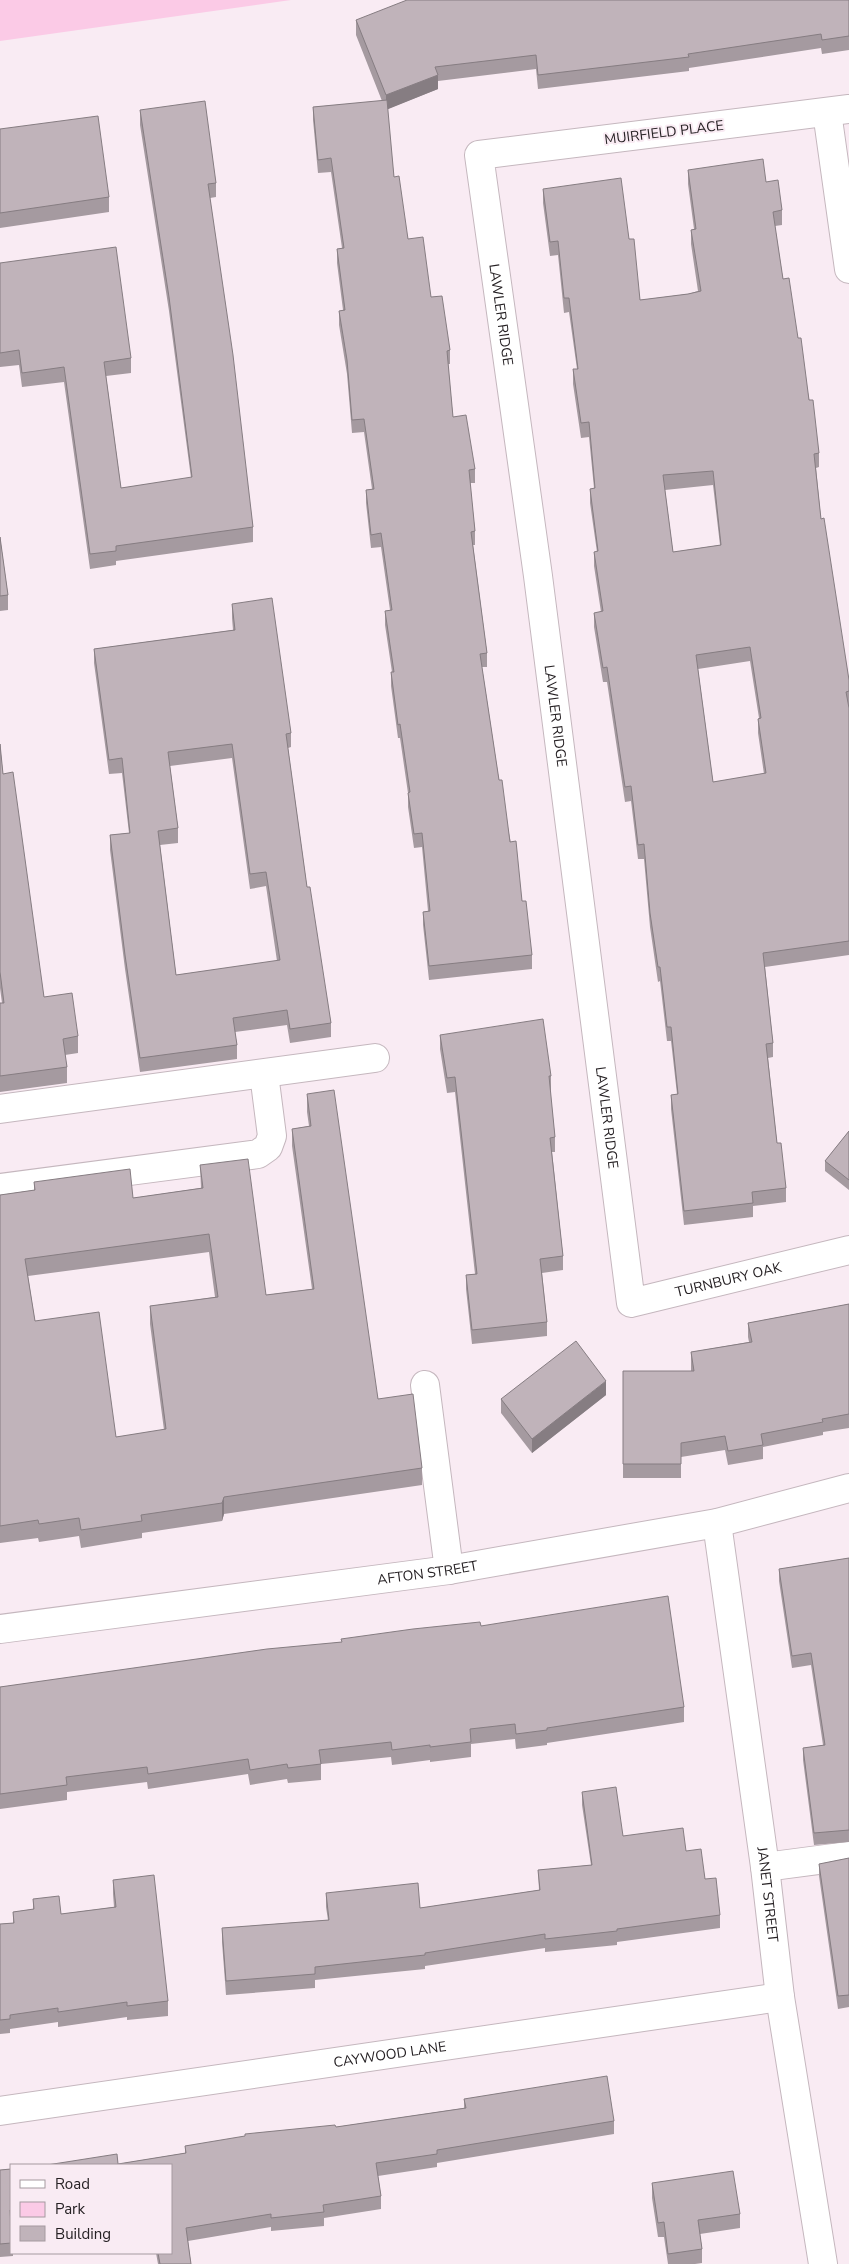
<svg xmlns="http://www.w3.org/2000/svg" width="849" height="2264" viewBox="0 0 849 2264" font-family="'Nunito Sans',sans-serif">
	<rect width="100%" height="100%" fill="#f9ebf3"/>
	<!-- green -->
	<path fill="#fbcae6" d="M0,0h291l-291,41z"/>
	<g fill="none" stroke-linecap="round" stroke-linejoin="round">
		<!-- minor casing -->
		<g stroke="#c5b7be" stroke-width="30">
			<g id="minor">
				<path id="s1" d="M849,109l-370,46 59,421 93,727 218,-53"/>
				<path d="M827,112l22,157"/>
				<path d="M0,1109l375,-51"/>
				<path d="M0,1188l258,-34 10,-7 4,-11 -8,-62"/>
				<path d="M425,1385l24,185"/>
				<path id="s2" d="M717,1523l48,344 15,130 43,267"/>
				<path id="s3" d="M0,1629l449,-59 268,-47 132,-35"/>
				<path d="M765,1867l84,-11"/>
				<path id="s4" d="M0,2111l780,-114"/>
			</g>
		</g>
		<!-- minor -->
		<use href="#minor" stroke="#fff" stroke-width="28"/>
	</g>
	<!-- wall -->
	<path fill="#a59aa0" fill-rule="evenodd" d="M849,0v50l-27,4 -1,-6 -132,20v3l-151,18 -2,-20 -98,12v8l-51,20 7,68 14,62 23,58 19,53v14h-2l5,53 22,52v14h-5l5,48v14h-2l14,108v14h-5l17,113 33,175v14l-103,11 -6,-55v-13l5,-1 -6,-64 -8,1 -6,-41v-14l-8,-55h-2l-7,-52v-14h1l-7,-47v-14l5,-1 -9,-63 -10,1 -5,-45v-13l6,-1 -8,-57 -12,1 -5,-59 -8,-49v-14l4,-1 -6,-47v-14l5,-1 -11,-76 -13,1 -5,-53v-13l69,-6 -26,-66v-15z
		M140,110l76,73v14l-6,1 43,329v15l-137,19v4l-26,4 -26,-187 -42,5 -3,-22 -19,2v-104l131,95v15l-25,3 15,112 70,-10 -22,-167 -29,-186z
		M0,129l109,68v15l-109,16z
		M688,170l78,12 16,28v15l-7,1 8,53 15,59 21,115v14l-3,1 5,51 28,161v275l-84,12 8,76v14l-5,1 9,85 9,45v14l-33,4v11l-69,8 -13,-116v-14l6,-1 -6,-53h-4l-7,-60 -2,1 -8,-55 -6,-68h-6l-7,-58 -6,1 -18,-120h-4l-9,-55v-14l7,-1 -7,-46v-14h3l-7,-49v-14l4,-1 -5,-51 -8,1 -8,-54v-15h4l-8,-57 -5,1 -6,-58 -8,1 -7,-53v-14l86,50 11,61 48,-6 10,-3 -7,-47v-14l3,-1 -6,-45zM713,485l7,60 -47,7 -8,-62zM750,661l9,57 -1,1v14l6,41 -51,8 -15,-113z
		M0,537l8,58v15l-8,1z
		M232,604l59,129v14l-3,1 19,139 24,136v14l-41,6 -3,-18 -52,7 2,13v14l-97,13 -15,-103 -15,-119v-15l19,-2 -7,-60 -13,1 -15,-111v-14l139,-19 -1,-12zM232,758l18,131 16,-3 11,75 -101,14 -16,-130 18,-2v-15l-8,-62z
		M0,744l3,30 41,223 34,39v17l-13,2 2,12v16l-67,9v-89h2l-2,-15z
		M440,1035l111,41v14h-1l5,47v15h-3l11,104v14l-21,3 5,49v14l-75,8 -6,-55v-14l9,-1 -20,-182 -8,1 -7,-44z
		M307,1094l71,305 44,69v17l-198,29 -2,7 -80,12v5l-61,10 -2,-12 -40,6 -1,-4 -38,5v-348l34,-5v-8l99,16 68,-10 -1,-23 66,130 46,-6 -20,-143v-17l17,-3 -2,-14zM209,1252l6,45 -65,9v18l14,106 -48,7 -81,-116 -7,-45z
		M849,1131v59l-24,-19v-10z
		M849,1304v124l-26,4v3l-60,12v12l-35,6 -3,-15 -44,7v21h-58v-107h68v-19l58,-10 -1,-5v-14z
		M606,1395l-74,58 -31,-40v-14z
		M849,1558v284l-35,3 -11,-85v-12l20,-3 -12,-80 -19,3 -13,-87v-12z
		M481,1626l203,81v15l-137,21v2l-31,4 -1,-10 -44,5v13l-41,5v-2l-38,5 -1,-8 -70,7v16l-33,3 -1,-4 -37,6 -2,-11 -100,15 -1,-7 -80,10v8l-67,9v-122l341,-45z
		M582,1792l41,44 63,15 19,28 15,36v13l-103,14v3l-72,7v-4l-120,18v3l-110,11v8l-89,7 -4,-53v-14l106,-8 -2,-13v-14l94,15 119,-18 -1,-20 53,-5 -9,-60z
		M849,1858v149l-11,2 -19,-133v-12z
		M113,1880l55,121v15l-41,4v-3l-69,10v-5l-48,7v4l-10,1v-110l13,-1v-11l20,-3v-10l28,15 53,-7 -1,-13z
		M464,2099l150,22v13l-177,29v4l-59,9 3,20v13l-57,9v8l-53,5v-4l-83,14 3,23h-33l-2,-11h15v-88l-53,-1 67,-11v-7l151,-19 128,-19z
		M11,2169v84h2v3l-13,1v-87z
		M652,2183l88,31v14l-40,6 2,15v14l-7,1h-27l-4,-27h-6l-6,-39z"/>
	<!-- shaded-wall -->
	<path fill="#867d82" d="M438,75v14l-52,21v-15z
		M606,1381v14l-74,58v-14z
		M224,1497v17l-2,7v-18z"/>
	<!-- building -->
	<path fill="#c0b3ba" stroke="#867d82" fill-rule="evenodd" d="M407,0h442v36l-27,4 -1,-6 -133,20 1,3 -151,18 -2,-20 -101,12 3,8 -52,20 -30,-75z
		M387,100l7,77 5,-1 9,63 15,-2 8,60 11,-1 8,54 -3,1 6,66 13,-2 9,54 -6,1 6,61 -4,1 16,121 -7,1 19,126h3l8,62 6,-1 6,60h4l6,54 -103,11 -6,-54 7,-1 -8,-78 -8,1 -6,-41 2,-1 -10,-68 -2,1 -7,-53h3l-9,-61 7,-1 -11,-77 -10,2 -5,-45 8,-1 -10,-70 -12,1 -5,-60 -8,-49 6,-1 -8,-61 7,-1 -13,-90 -13,2 -5,-53z
		M205,101l11,82 -8,1 25,171 20,172 -137,19v5l-26,3 -26,-187 -42,6 -3,-23 -19,3v-90l116,-16 15,111 -27,4 17,126 71,-11 -23,-180 -29,-187z
		M98,116l11,81 -109,16v-84z
		M763,159l3,23 12,-2 4,30 -9,2 10,67 6,-1 9,60h3l8,62h4l6,53 -5,1 7,65 3,-1 25,162v11l-3,1 3,16v233l-86,12 10,90 -7,1 11,99h4l5,45 -34,4 1,11 -69,8 -13,-116 7,-1 -7,-67h-4l-7,-60h-2l-8,-54 -6,-69 -6,1 -7,-59 -6,1 -18,-120 -4,1 -9,-55 9,-2 -9,-59 4,-1 -8,-62 5,-1 -6,-66 -8,1 -8,-54h5l-9,-71h-5l-6,-57 -8,1 -7,-53 78,-11 8,61h5l6,61 48,-6 13,-3 -10,-61 5,-1 -8,-59zM713,471l8,74 -48,7 -10,-77zM750,647l11,71 -3,1 8,54 -53,9 -17,-127z
		M0,537l8,58 -8,1z
		M272,598l19,135 -5,1 21,153h3l21,136 -41,6 -3,-19 -54,8 4,27 -97,13 -15,-103 -15,-120 20,-2 -8,-75 -13,2 -15,-111 141,-19 -3,-26zM232,744l18,130 16,-2 14,88 -104,15 -18,-144 20,-3 -10,-76z
		M0,744l3,30 10,-2 31,225 28,-4 6,43 -15,3 4,28 -67,9v-73h4l-4,-31z
		M543,1019l8,57h-2l6,61 -5,1 13,118 -23,3 7,63 -75,8 -6,-55 11,-1 -22,-197 -8,1 -7,-43z
		M334,1090l44,309 35,-5 9,74 -198,29 -2,6 -81,12 1,6 -61,9 -2,-12 -40,6 -1,-4 -38,6v-331l35,-5 -1,-8 96,-13 3,29 70,-10 -3,-23 48,-6 18,136 48,-6 -22,-160 19,-3 -4,-32zM209,1234l9,63 -68,9 16,123 -50,8 -17,-125 -64,9 -10,-62z
		M849,1131v49l-24,-19z
		M849,1304v110l-27,5 1,3 -62,12 2,11 -35,6 -3,-15 -44,7v21h-58v-93h71l-3,-19 61,-10 -4,-19z
		M576,1341l30,40 -74,58 -31,-40z
		M849,1558v272l-35,3 -11,-85 22,-3 -14,-92 -19,3 -13,-87z
		M668,1596l16,111 -137,21v2l-31,4 -1,-10 -45,5 1,13 -41,5v-2l-38,5 -1,-8 -72,8 2,14 -33,4 -1,-4 -37,6 -2,-11 -100,15 -1,-7 -81,10 1,8 -67,9v-107l267,-38 75,-7 -1,-3 72,-10 67,-7 1,4z
		M616,1787l7,49 60,-8 3,23 15,-2 4,30 11,-1 4,37 -103,14v2l-72,8v-5l-120,19v2l-110,12v7l-89,7 -4,-53 107,-8 -3,-27 92,-10 2,25 120,-18 -2,-20 54,-5 -10,-73z
		M849,1858v137l-11,1 -19,-132z
		M154,1875l14,126 -41,5v-4l-69,10v-4l-48,7v4l-10,1v-96l14,-1 -1,-11 21,-3 -1,-10 26,-3 2,18 55,-7 -3,-27z
		M607,2076l7,45 -177,29v4l-61,9 5,33 -58,9 1,7 -53,6v-4l-85,14 5,36h-31l-2,-11h13v-88h-124l70,-11 1,10 68,-11 -1,-7 60,-10v-2l90,-9 1,2 130,-19 -2,-9z
		M11,2169v41h-1l1,16v17l-11,1v-74z
		M733,2171l7,43 -42,6 4,29 -34,5 -4,-32 -6,1 -6,-40z"/>
	<g text-anchor="middle" stroke-width="4" stroke-linejoin="round" paint-order="stroke">
		<!-- street labels -->
		<g font-size="14" fill="#262124" stroke="#f9ebf3">
			<text transform="translate(664 132) rotate(-7)" y="5">MUIRFIELD PLACE</text>
			<text dy="5" stroke="none"><textPath href="#s1" startOffset="534">LAWLER RIDGE</textPath></text>
			<text dy="5" stroke="none"><textPath href="#s1" startOffset="939">LAWLER RIDGE</textPath></text>
			<text dy="5" stroke="none"><textPath href="#s1" startOffset="1344">LAWLER RIDGE</textPath></text>
			<text dy="5" stroke="none"><textPath href="#s1" startOffset="1631">TURNBURY OAK</textPath></text>
			<text dy="5" stroke="none"><textPath href="#s3" startOffset="431">AFTON STREET</textPath></text>
			<text dy="5" stroke="none"><textPath href="#s2" startOffset="375">JANET STREET</textPath></text>
			<text dy="5" stroke="none"><textPath href="#s4" startOffset="394">CAYWOOD LANE</textPath></text>
		</g>
	</g>
	<!-- legend -->
	<rect x="10" y="2164" width="162" height="90" fill="#f9ebf3" stroke="#a59aa0"/>
	<rect x="20" y="2180" width="25" height="8" fill="#ffffff" stroke="#a59aa0"/>
	<text x="55" y="2189" font-size="15" fill="#262124">Road</text>
	<rect x="20" y="2202" width="25" height="15" fill="#fbcae6" stroke="#a59aa0"/>
	<text x="55" y="2214" font-size="15" fill="#262124">Park</text>
	<rect x="20" y="2226" width="25" height="15" fill="#c0b3ba" stroke="#a59aa0"/>
	<text x="55" y="2239" font-size="15" fill="#262124">Building</text>
</svg>
